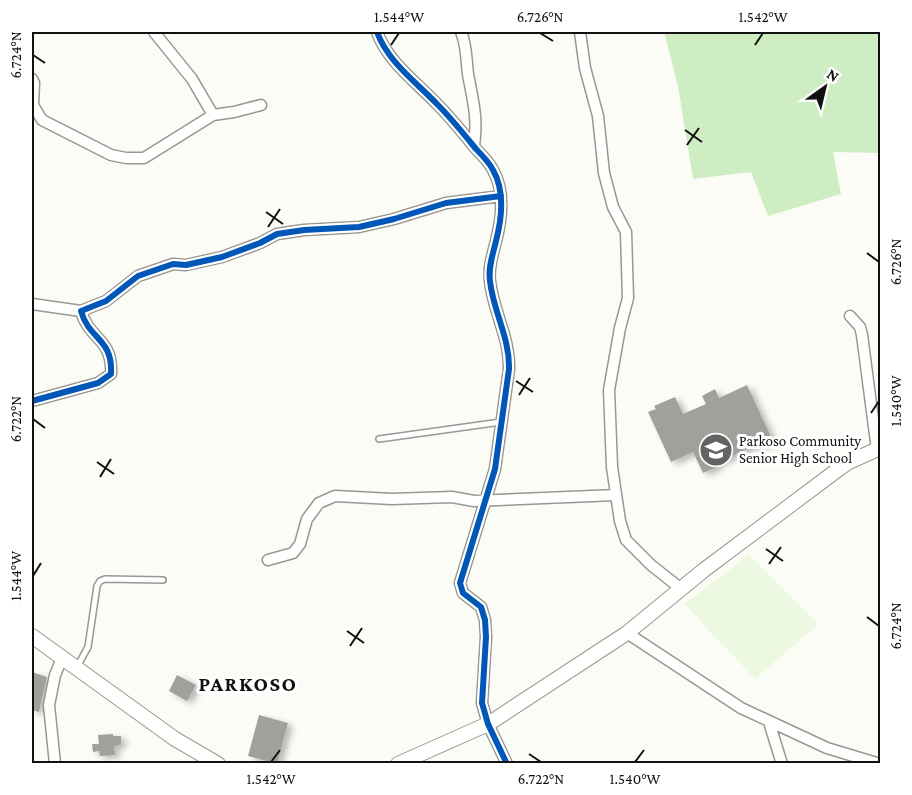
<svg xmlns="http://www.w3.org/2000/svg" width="912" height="795" viewBox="0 0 912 795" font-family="'Crimson Pro',serif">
	<defs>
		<filter id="shadow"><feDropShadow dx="5" dy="3" stdDeviation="3" flood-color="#0004"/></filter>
	</defs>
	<rect width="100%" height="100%" fill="#fcfcf7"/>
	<!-- forest -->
	<path fill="#cfedc2" d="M664,32h216v121l-47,-1 8,42 -73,22 -17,-44 -58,7 -15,-93z"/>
	<!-- pitch -->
	<path fill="#ecf8df" d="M749,555l69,69 -63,55 -71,-75z"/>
	<!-- building -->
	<path fill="#a1a09c" filter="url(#shadow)" d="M747,385l26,56 -16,7 -2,-3 -39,19 1,3 -14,6 -10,-21 -22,10 -23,-50 8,-3 -2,-3 21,-9 8,17 23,-10 -4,-8 13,-7 4,9z
		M32,672l15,5 -8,35 -7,-2z
		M177,675l19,10 -9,16 -18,-10z
		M259,715l29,8 -11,41 -29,-8z
		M113,734v2h8v9l-7,1 1,9 -15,1 -1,-5 -6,1 -1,-8h7l-1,-9z"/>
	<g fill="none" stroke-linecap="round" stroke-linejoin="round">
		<!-- service casing -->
		<g stroke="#979795" stroke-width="8">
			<path id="service" d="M379,439l122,-17
				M77,667l11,-20 9,-61 3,-5 5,-2 58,1"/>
		</g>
		<!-- minor casing -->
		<g stroke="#979795" stroke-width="13">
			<path id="minor" d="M154,32l38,47 21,36
				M377,32c11,30 38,49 60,72 14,14 26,29 39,45 6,6 13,13 17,21 12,21 9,48 3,71 -3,13 -8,26 -6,40 3,30 20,57 19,88l-14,100 -35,114 3,10 18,14 4,13 1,17 -4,66 6,21 19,40
				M461,32c6,14 5,27 7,42 5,28 10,43 6,72
				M580,32l5,36 13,48 6,57 9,34 13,25 2,66 -8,30 -11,62 3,77 8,54 6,19 25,25 29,23
				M32,79l2,4 -1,22 9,15 69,35 15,3h18l69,-43 21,-3 27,-7
				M32,304l49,7
				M850,316l10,11 2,8 15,115
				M32,401l66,-18 13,-9c2,-36 -22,-34 -30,-63l25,-10 32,-25 35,-12 13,1 36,-8 38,-14 17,-9 27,-4 55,-3 35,-8 52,-16 55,-7
				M268,560l25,-7 7,-9 7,-25 12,-16 16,-7 57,3 60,-2 22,4 142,-6
				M627,633l114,75 86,40 53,16
				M769,722l13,42
				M55,764l-6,-59 6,-30 7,-17"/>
		</g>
		<!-- tertiary casing -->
		<g stroke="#979795" stroke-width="16">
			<path id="tertiary" d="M32,636l143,103 43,25
				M398,764l90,-40 139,-91 77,-63 132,-99 11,-8 33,-15"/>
		</g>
		<!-- service -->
		<use href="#service" stroke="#fffffe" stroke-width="5"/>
		<!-- minor -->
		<use href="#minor" stroke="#fffffe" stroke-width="10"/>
		<!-- tertiary -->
		<use href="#tertiary" stroke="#fffffe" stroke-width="14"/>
		<!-- cycleway casing -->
		<g stroke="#fff" stroke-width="10">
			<path id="cycleway" d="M377,32c11,30 38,49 60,72 14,14 26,29 39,45 6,6 13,13 17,21 12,21 9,48 3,71 -3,13 -8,26 -6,40 3,30 20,57 19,88l-14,100 -35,114 3,10 18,14 4,13 1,17 -4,66 6,21 19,40
				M32,401l66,-18 13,-9c2,-36 -22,-34 -30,-63l25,-10 32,-25 35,-12 13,1 36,-8 38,-14 17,-9 27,-4 55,-3 35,-8 52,-16 55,-7"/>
		</g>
		<!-- cycleway -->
		<use href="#cycleway" stroke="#0057b8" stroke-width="6"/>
	</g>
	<!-- ticks -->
	<path fill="none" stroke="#111" stroke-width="2" d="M540,33l13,8M391,45l8,-12M755,45l8,-12M33,55l12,8M685,130l17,12M687,145l12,-17M266,212l17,12M268,227l12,-18M867,253l12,9M516,381l17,11M519,395l11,-17M871,413l8,-12M33,419l12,9M97,462l17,12M100,477l11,-18M766,549l17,12M769,564l12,-17M33,576l8,-13M867,617l12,9M347,631l17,12M350,646l12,-18M529,754l12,8M271,762l9,-12M635,762l9,-12"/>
	<!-- icons -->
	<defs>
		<g id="school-disc" transform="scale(1.725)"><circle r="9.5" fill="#636362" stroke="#fff"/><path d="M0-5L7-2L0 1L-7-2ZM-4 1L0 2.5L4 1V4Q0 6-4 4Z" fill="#fff"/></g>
	</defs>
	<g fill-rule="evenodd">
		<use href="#school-disc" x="716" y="450"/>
	</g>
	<g text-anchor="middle" stroke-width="6" stroke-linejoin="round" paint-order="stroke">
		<!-- poi labels -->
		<g font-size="15" fill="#111" stroke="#fff" text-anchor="start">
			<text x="739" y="446">Parkoso Community<tspan x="739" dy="17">Senior High School</tspan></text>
		</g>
		<!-- district labels -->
		<g font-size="21" font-weight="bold" letter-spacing="1.5" fill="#111" stroke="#fff">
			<text x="248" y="691">PARKOSO</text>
		</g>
	</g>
	<!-- border -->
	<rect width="912" height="795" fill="none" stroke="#ffffff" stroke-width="66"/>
	<!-- north arrow -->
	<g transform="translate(825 87) rotate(34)" stroke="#ffffff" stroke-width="4.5" paint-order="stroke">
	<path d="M0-4.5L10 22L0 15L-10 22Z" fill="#111111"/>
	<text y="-9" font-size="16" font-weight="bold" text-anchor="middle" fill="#111111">N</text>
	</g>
	<rect x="33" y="33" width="846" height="729" fill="none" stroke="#111" stroke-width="2"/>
	<g font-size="15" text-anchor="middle" fill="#111">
		<text x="399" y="22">1.544°W</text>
		<text x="540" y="22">6.726°N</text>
		<text x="763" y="22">1.542°W</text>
		<text transform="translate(16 55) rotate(-90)" y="5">6.724°N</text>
		<text transform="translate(896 262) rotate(-90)" y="5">6.726°N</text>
		<text transform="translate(896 401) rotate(-90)" y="5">1.540°W</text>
		<text transform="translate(16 419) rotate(-90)" y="5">6.722°N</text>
		<text transform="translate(16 576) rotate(-90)" y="5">1.544°W</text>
		<text transform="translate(896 626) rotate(-90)" y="5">6.724°N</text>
		<text x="271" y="784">1.542°W</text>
		<text x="541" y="784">6.722°N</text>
		<text x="635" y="784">1.540°W</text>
	</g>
</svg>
